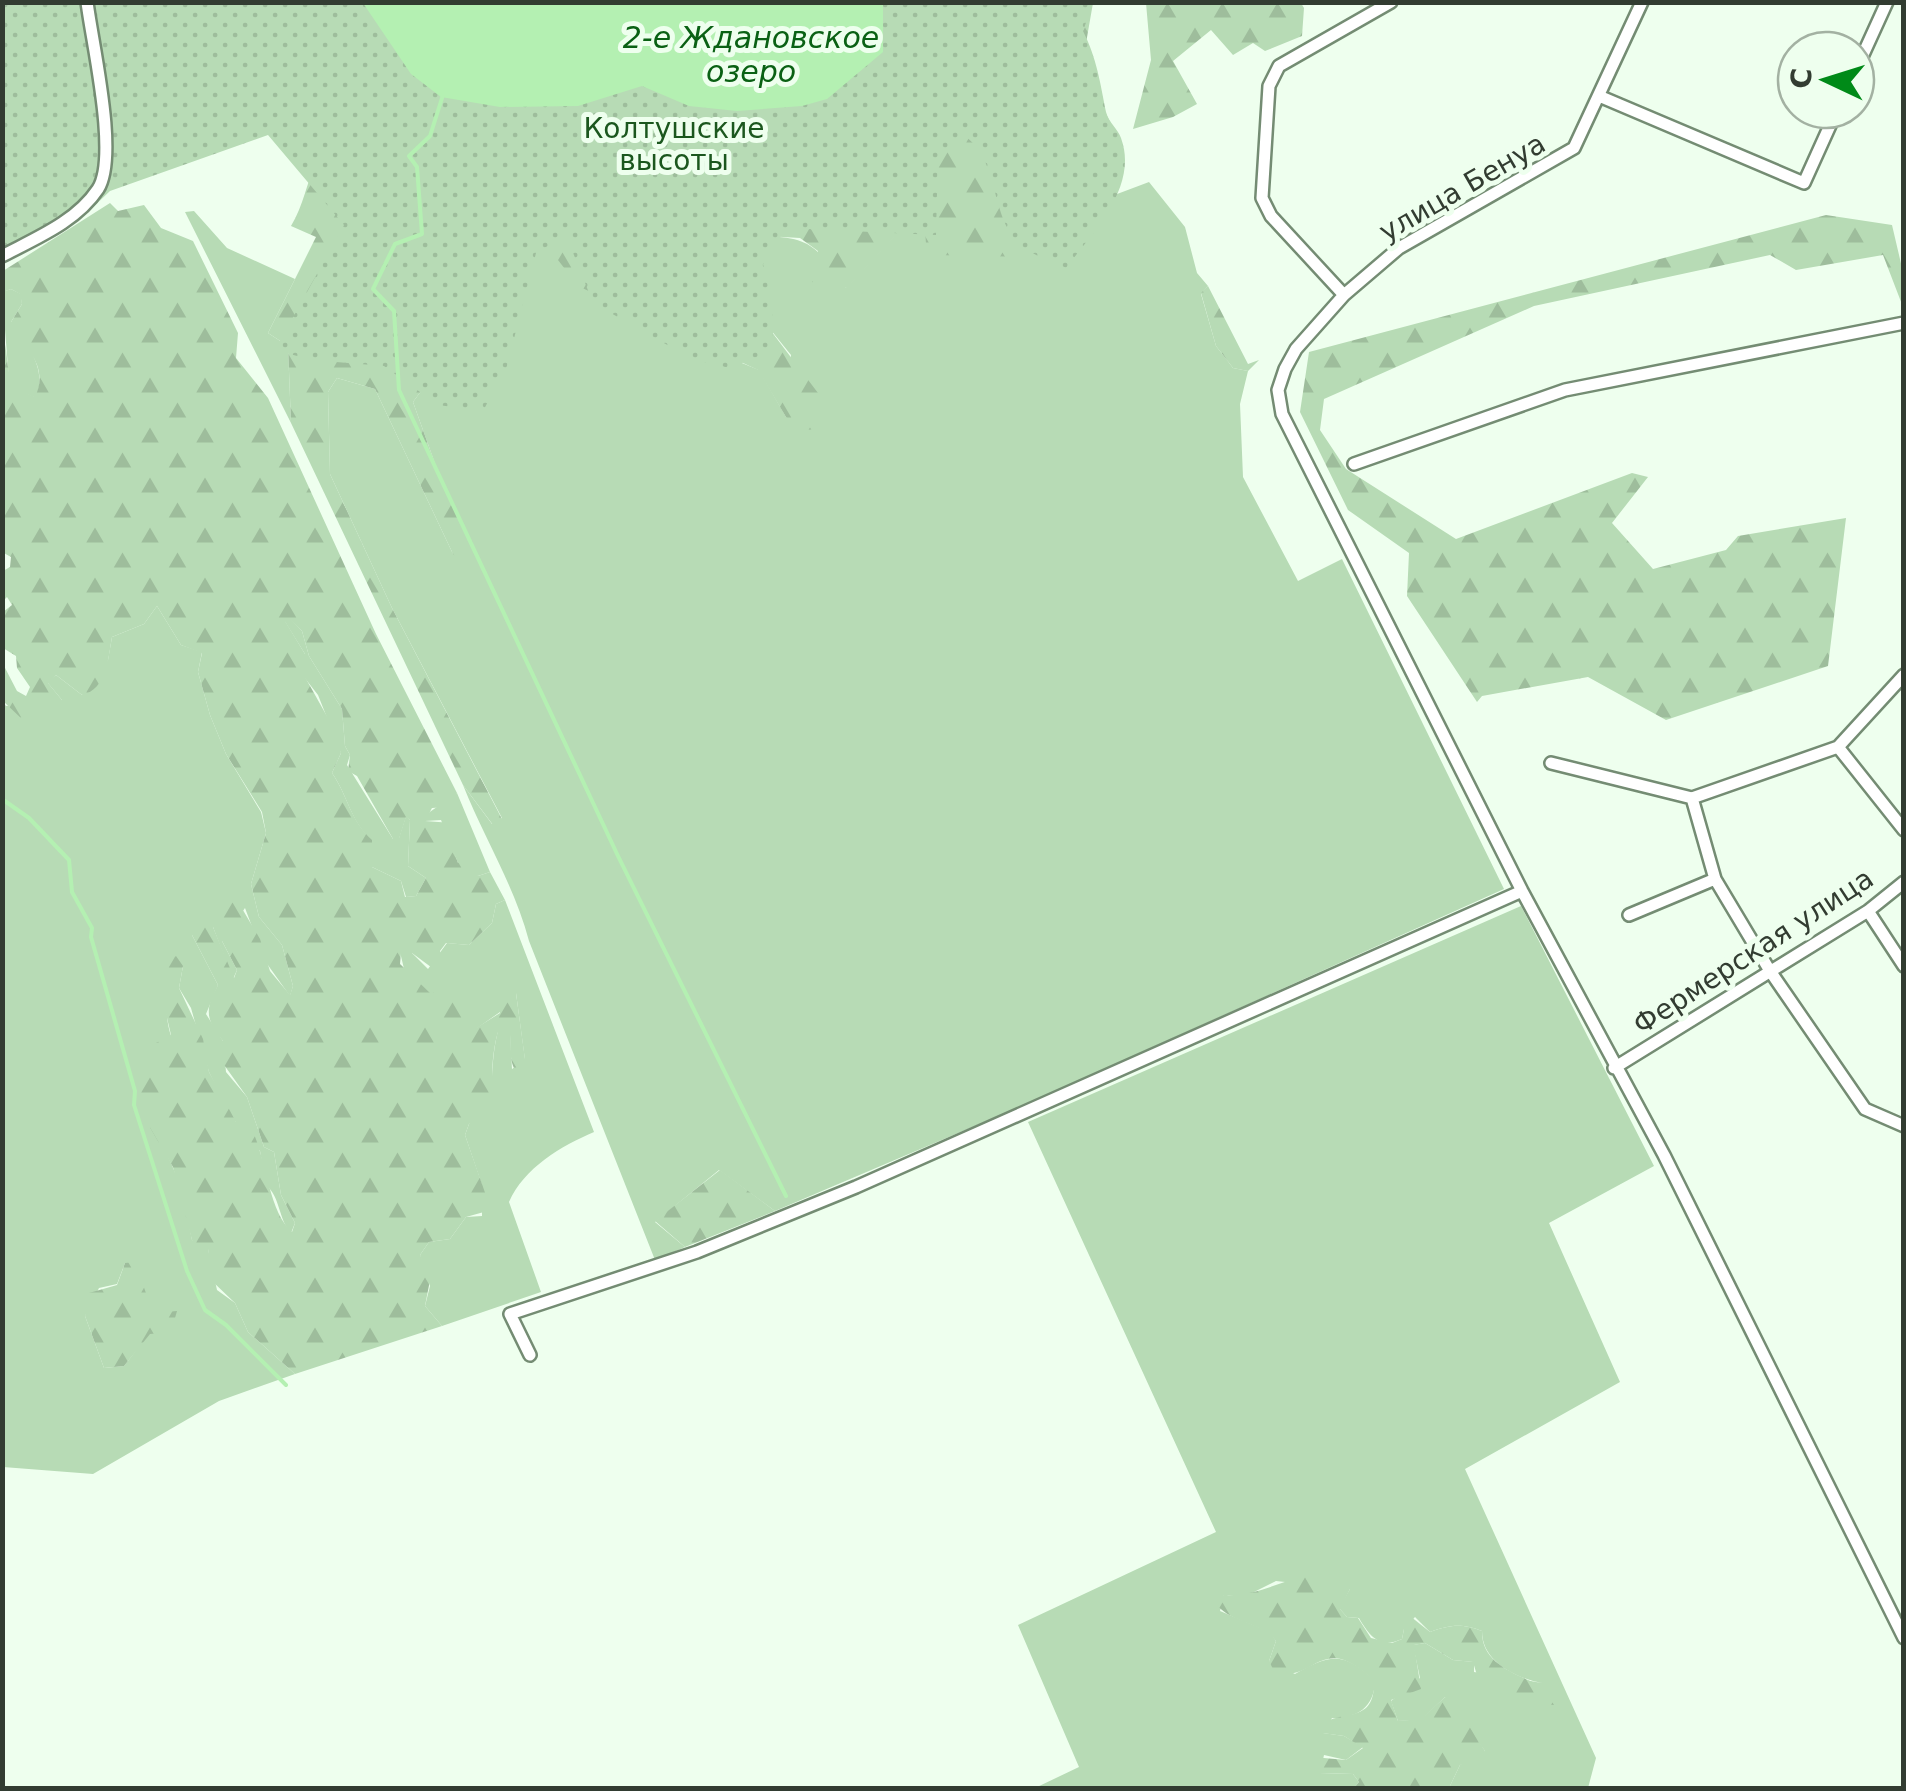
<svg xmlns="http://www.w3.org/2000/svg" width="1906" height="1791" viewBox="0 0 1906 1791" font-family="'DejaVu Sans',sans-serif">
	<defs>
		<pattern id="forest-firs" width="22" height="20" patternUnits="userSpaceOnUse" patternTransform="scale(2.5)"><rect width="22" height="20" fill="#b7dbb5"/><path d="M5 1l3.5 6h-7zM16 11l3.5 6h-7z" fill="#9ebd9c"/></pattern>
		<pattern id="park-dots" width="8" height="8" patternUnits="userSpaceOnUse" patternTransform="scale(2.5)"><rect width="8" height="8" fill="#b7dbb5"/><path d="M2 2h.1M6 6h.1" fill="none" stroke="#9ebd9c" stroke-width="1.8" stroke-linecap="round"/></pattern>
	</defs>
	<rect width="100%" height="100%" fill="#efe"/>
	<!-- green -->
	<path fill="#b7dbb5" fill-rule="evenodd" d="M1149,182l36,45 12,46 11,13 -7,8 15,52 17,22 15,3 -8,33 3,73 55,104 44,-22 162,330 -471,212 -258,110 -56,-41 -64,52 30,25 -30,13 -126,-319c-14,-54 -45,-103 -66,-156l29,39 10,-6 -110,-210 -62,-134 -2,-82 9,-14 38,11 78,165 -15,-82 -25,-70 124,-168 13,14 165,104 44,18 27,47 5,-62 -29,-36 -10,-59 14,-24c50,2 51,14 80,52l52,-56 166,-18z
		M194,211l33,37 68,31 -27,54 20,13 3,77 -106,-211z
		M11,289l10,5 1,10 -11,18c16,22 37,47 25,76l-21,-9 -6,-9 -7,-88z
		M157,606l24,39 21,7 -4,20 12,43 16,39 35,58 5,21 -15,51 8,33 23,28 11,41 -3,10 -25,-35 -20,-53 -23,33 15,29 -4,9 -20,-52 -21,8 26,50 -12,29 17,27 3,31 21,25 17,50 10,5 7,43 14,28 -4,10c-13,-14 -10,-35 -25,-48l-6,-34 -31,-37 -20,-42 -18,-64 -12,-20 4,-22c-17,21 -20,45 -12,70 -66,33 -19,85 0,127 11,24 16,51 21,77l16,9 9,41 18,13 13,29 47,42 -76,27 -126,73 -90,-7 -1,-766 4,5 56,-6 -15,-18 9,-7 26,20 26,-35 4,-23 32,-13zM125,1263c34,47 35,58 -1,103l-20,2 -19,-52 14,-28 18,-4z
		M288,617l14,14 7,25 33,53 3,37 5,9 -3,10 46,74 6,-1 7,-22 4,4 -2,46 18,12 -10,18 -10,1 -5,-16 -29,-14 -1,-27c-21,-20 -23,-44 -39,-67l9,-20 -23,-58 -14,-18 1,-23 -21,-34z
		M457,793l33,79 -12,4 -20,-13 -17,-43 -16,1 -1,-5z
		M505,900l89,232c-33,14 -70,36 -85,70l32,90 -99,34 -17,-20 5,-20 -10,-31 9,-13 21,-3 16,-22 16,-1v-31l-17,-50 4,-11 24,-19c-3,-18 0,-57 5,-74l12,3 2,35 13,-9 -9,-67 -16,19 -27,19 -68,-58 -5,-21 12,1 16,16 19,-26 22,2 23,-22 4,-19z
		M1521,906l133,260 -105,57 71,159 -155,87 131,289 -8,30h-139l11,-23 25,-14 -40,-54 -24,23 -23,1 -7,-20 29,-23 -7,-33 12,-2 28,17 21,2v10l68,11c-26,-5 -60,-21 -60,-52 -21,-8 -32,-6 -52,1l-15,-15 -11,12 -2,10c-22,10 -32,-2 -43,-21l-12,-1 -8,-9 11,-19 -74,-8 -30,15 -22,-1 -4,16 50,21 6,9 -7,20 26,13c35,-20 49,-23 80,7 -1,27 -18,37 -43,37l-9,15 21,3 19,11 -17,13 -22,-5 -4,18 33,1 6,8 -5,6h-319l44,-21 -61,-142 198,-93 -188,-410z"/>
	<!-- forest -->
	<path fill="url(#forest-firs)" fill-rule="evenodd" d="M1093,3l-7,40 14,59 13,26 -49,86 -37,43 -93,-2 -8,-11 -1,-15 -26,3 -52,56 -35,-6 6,-31 -18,-13 -34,-2 -14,24 10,59 56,74 9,35 -22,2 -19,-13 -28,-47 -180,-84 -40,-52 -125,168 25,70 55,112 -40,-30 -78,-165 -38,-11 -9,14 2,82 62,134 110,211 -9,6 -30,-40 -172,-362 -3,-77 -20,-13 48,-96 -25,-11c13,-21 15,-43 26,-65z
		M1146,3h155l3,5 -2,28 -37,15 -12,-8 -20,12 -22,-25 -38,31 24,43 -24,13 -40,12 18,-69z
		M110,203l8,8 26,-6 17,23 32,13 45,92 -2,25 32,40 108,236 81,159 -10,14 -15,1 -7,13 27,2 8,9 -7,16 5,15 16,-3 4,16 12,-4 15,28 -9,4 -4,19 -23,22 -23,-2 -6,8 3,11 -4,11 -27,-20h-11l-1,11 31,30 29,-15 13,51 27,-17 -3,-24 11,-4 8,8 9,66 10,5 3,10 -8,7c-22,-7 -19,-26 -20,-46l-12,-3c-6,19 -10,64 1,82l-30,10 -4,11 26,75 -25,7 -16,22 -21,3 -9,13 11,20 -6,31 17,20 -147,48 -47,-42 -13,-29 -23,-22 -4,-32h-11l-5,-9 -19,-73 -32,-55 -8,-42 19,-25 19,-10 -10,-43 12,-15 -10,-2 -4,-9 17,-10 7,10 -4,22 24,51 6,33 27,50 11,-1c20,30 19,88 45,111l3,-9 -14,-28 -7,-43 -10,-5 -17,-50 -25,-35 1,-21c-18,-22 -18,-32 -5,-56l-26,-50 1,-11 11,-2 9,5 21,51 3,-8 -15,-29 -7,-21 3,-11 19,-9 23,39 10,32 20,24 3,-9 -11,-41 -23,-28 -8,-33 15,-51 -4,-21 -36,-58 -16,-39 -12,-43 4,-19 -21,-8 -24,-39 -13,18 -32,13c-4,22 -5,52 -30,58l-26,-20 -8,8 14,17 -8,8 -31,12 -20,-19v-37l14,27 9,5 4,-9 -13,-19 -1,-12 -13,-8v-36l9,-7 -5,-8 -5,5 1,-31 7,-4 1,-10 -9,-5 1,-216c9,32 -3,47 32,61 13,-26 -4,-49 -25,-65l1,-10 11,-18 -2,-10 -9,-5 -8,3v-21zM288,618l14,13 7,25 33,53 3,37 5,9 -2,16 9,5 36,63h6l7,-22 4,3 -2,46 18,12 -10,18 -11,1 -4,-16 -29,-14v-27c-22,-20 -24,-44 -40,-67l9,-20 -3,-17 -33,-59v-23l-20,-33z
		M1826,215l66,10 11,47v35l-20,-52 -87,15 -26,-15 -236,51 -210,93 -4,31 26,39 110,70 176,-66 16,4 -36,46 41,46 73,-19 12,-14 108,-18 -18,148 -162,54 -78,-43 -106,19 -5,6 -70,-106 2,-43 -61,-43 -48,-98 9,-60z
		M1208,286l40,78 11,-4 -11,11 -15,-3 -17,-22 -15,-53z
		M720,1170l55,41 -90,36 -30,-26z
		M135,1262l18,51 24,-2 -6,21 -21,2 -26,32 -20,2 -19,-52 4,-23 28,-8 8,-22z
		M1317,1572l22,1 8,5 3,11 -10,20 7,8 11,1 13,20 21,5 10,-4 2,-10 -6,-9 7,-8 25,20c20,-7 31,-9 52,-1 -1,41 53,47 79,65l-7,9 -23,-2 -52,-21 -6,-20 -20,-2 -28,-17 -11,2 7,44 -30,11 7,21 23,-2 24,-22 21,6 6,9 -4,12 17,27 -3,11 -22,3 -11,23h-95l5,-6 -6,-8 -34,-1 -9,-6 3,-10 33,3 17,-12 -19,-12 -22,-3 1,-10c23,-13 52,0 51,-42 -54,-53 -59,5 -100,-10l-5,-10 7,-20c-14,-19 -48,-18 -61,-39l9,-7c31,2 62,-16 93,-23z"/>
	<!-- park -->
	<path fill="url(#park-dots)" d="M3,3h1090l-10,28c14,28 17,51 23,81 3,11 12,17 15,26 18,49 -29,95 -55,130 -13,-7 -33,-12 -44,-22 -34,-28 -20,-86 -59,-111l-25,19 -2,81 -150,-7 -23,36 10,43v43l-43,18 -36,-8 -101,-57 -27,-68 -30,18 -29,113 -24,45 -45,-6 -54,-39 -72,-6 -37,-10 69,-125 -76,-90 -158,56 -21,20 -86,47z"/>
	<!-- water -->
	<path fill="#b4f0b2" d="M883,2v50l-56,47 -25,7 -65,5 -48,-5 -47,-20 -64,20 -78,1 -59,-10 -30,-23 -48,-71z"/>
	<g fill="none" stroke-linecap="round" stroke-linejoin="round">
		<!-- stream -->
		<path stroke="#b4f0b2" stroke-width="4" d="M443,95l-13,41 -21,20 8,11 5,67 -27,10 -22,45 21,22 5,79 219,466 168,340
			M2,799l27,19 40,42 3,32 20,36 -1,9 44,154 -1,14 53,166 18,39 21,15 60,60"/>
		<!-- minor casing -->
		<g stroke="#748c73" stroke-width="16">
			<path id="minor" d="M1642,2l-68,146 -175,100 -55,47 -48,54 -11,20 -7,21 4,24 240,477 142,264 240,483
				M1856,70l31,-68
				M1599,96l205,87 33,-73
				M2,256c34,-18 74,-34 96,-67 21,-33 -6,-146 -11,-187
				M1344,295l-73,-79 -9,-18 7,-112 10,-20 112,-64
				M1354,464l211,-74 339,-67
				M1838,747l66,83
				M1551,763l141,35
				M1692,798l23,81 55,92 95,138 39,17
				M1692,798l146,-51 66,-72
				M1868,911l36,55
				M1629,915l86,-36
				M1614,1068l254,-157 36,-29
				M530,1355l-20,-41 187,-62 159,-65 666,-296"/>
		</g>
		<!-- minor -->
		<use href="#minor" stroke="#fff" stroke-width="11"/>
	</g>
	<g text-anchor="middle" stroke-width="10" stroke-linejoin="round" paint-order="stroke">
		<!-- park labels -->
		<g font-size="28" fill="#1b571e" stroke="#efe">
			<text x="674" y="138">Колтушские<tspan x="674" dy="32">высоты</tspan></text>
		</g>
		<!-- street labels -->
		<g font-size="28" fill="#323c31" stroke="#efe">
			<text transform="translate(1462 187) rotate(-30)" y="10">улица Бенуа</text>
			<text transform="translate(1753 951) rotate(-33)" y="10">Фермерская улица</text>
		</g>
		<!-- water labels -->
		<g font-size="30" font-style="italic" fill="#0a6114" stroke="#efe">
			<text x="751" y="48">2-е Ждановское<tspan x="751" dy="34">озеро</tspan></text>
		</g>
	</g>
	<!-- border -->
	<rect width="1906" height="1791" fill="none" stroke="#323c31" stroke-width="10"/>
	<!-- north arrow -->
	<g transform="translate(1826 80) rotate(274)"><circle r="48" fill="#eeffee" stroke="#a3b1a2" stroke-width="2.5"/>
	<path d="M0-8L18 38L0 25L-18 38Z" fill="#008a18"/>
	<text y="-15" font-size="28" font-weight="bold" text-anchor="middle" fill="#323c31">С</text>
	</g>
</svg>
